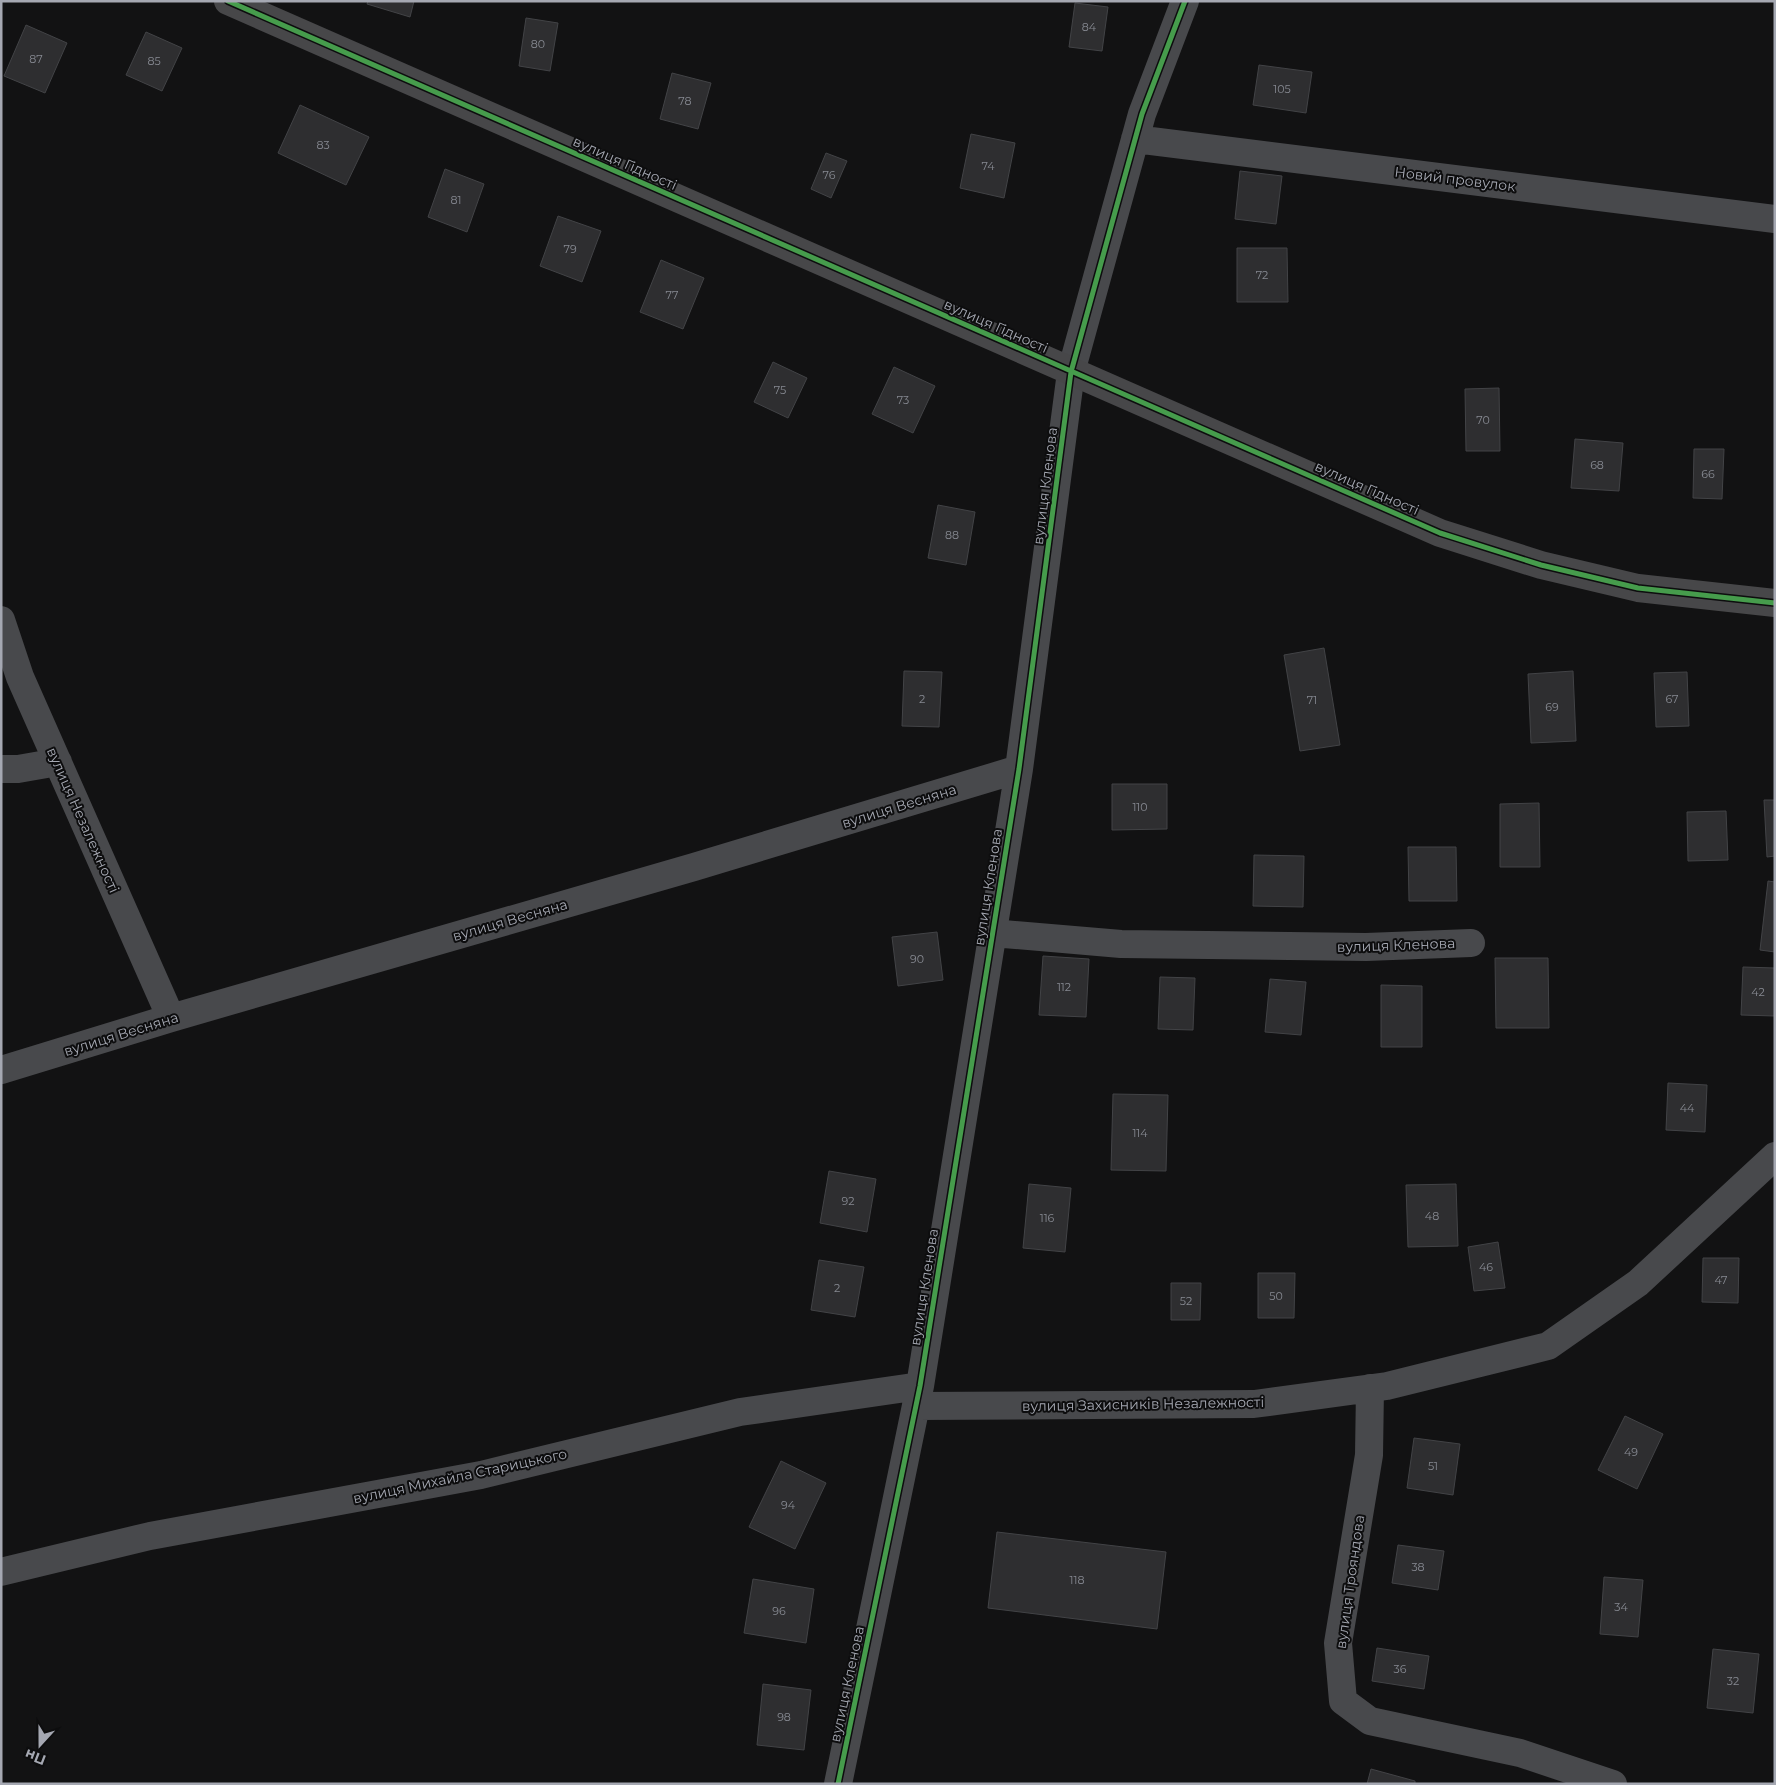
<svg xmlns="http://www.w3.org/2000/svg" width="1776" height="1785" viewBox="0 0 1776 1785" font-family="Montserrat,sans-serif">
	<rect width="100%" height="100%" fill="#121213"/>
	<!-- building -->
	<path fill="#2e2e30" stroke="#424346" d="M368,1h46l-4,16 -43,-13z
		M1075,3l33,4 -6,44 -33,-4z
		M526,18l32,5 -8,48 -31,-5z
		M26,25l41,18 -22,50 -41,-17z
		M146,32l36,16 -20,43 -36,-16z
		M1259,65l53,7 -6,41 -53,-8z
		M672,73l39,10 -13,46 -38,-10z
		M300,105l69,32 -23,48 -68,-32z
		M971,134l44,9 -11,55 -44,-10z
		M826,153l21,8 -16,37 -20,-9z
		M445,169l39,15 -17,48 -39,-15z
		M1240,171l42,5 -6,48 -41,-5z
		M558,216l43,15 -19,51 -42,-16z
		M1237,248h50l1,54h-51z
		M661,260l43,18 -21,51 -43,-17z
		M773,362l34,16 -19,40 -34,-16z
		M894,367l41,19 -22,47 -41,-19z
		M1499,388l1,63h-34l-1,-62z
		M1575,439l48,4 -4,48 -48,-3z
		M1694,449h30l-2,50 -29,-1z
		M938,505l37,7 -9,53 -38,-7z
		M1324,648l16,97 -40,6 -16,-96z
		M904,671l38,1 -3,55 -37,-1z
		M1573,671l3,70 -45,2 -3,-69z
		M1687,672l2,54 -33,1 -2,-54z
		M1112,784h55v45l-55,1z
		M1764,800h11v56l-8,1z
		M1539,803l1,64h-40v-63z
		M1726,811l2,49 -40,1 -1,-49z
		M1408,847h48l1,54h-48z
		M1254,855l50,1 -1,51 -50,-1z
		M1768,881l7,1v70l-15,-2z
		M937,932l6,48 -45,6 -6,-49z
		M1043,956l46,3 -3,58 -47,-2z
		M1495,958h53l1,70h-53z
		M1743,967l32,1v48l-34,-1z
		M1160,977l35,1 -2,52 -35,-1z
		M1270,979l36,3 -5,53 -36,-3z
		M1381,985l41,1v61h-41z
		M1668,1083l39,2 -2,47 -39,-2z
		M1113,1094l55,1 -2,76 -55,-1z
		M829,1171l47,8 -9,53 -47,-9z
		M1029,1184l42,4 -6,64 -42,-4z
		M1456,1184l2,62 -50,1 -2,-62z
		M1498,1242l7,46 -31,3 -6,-44z
		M1703,1258h36l-1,45 -36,-1z
		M819,1260l45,7 -9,50 -44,-7z
		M1258,1273h37l-1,45h-36z
		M1171,1283h30l-1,37h-29z
		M1625,1416l38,18 -26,55 -39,-19z
		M1414,1438l46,6 -7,51 -46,-7z
		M781,1461l45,22 -31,66 -46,-22z
		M997,1532l169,20 -9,77 -169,-21z
		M1398,1545l46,6 -6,39 -46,-7z
		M1604,1577l39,3 -5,57 -38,-3z
		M753,1579l61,10 -8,54 -62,-10z
		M1377,1648l52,8 -5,33 -52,-8z
		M1713,1649l46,5 -6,59 -46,-5z
		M763,1684l48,6 -7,60 -47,-5z
		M1371,1769l44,12v3h-48z"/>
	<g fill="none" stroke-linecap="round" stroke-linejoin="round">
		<!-- street -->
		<path stroke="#48494c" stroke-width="28" d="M1135,139l640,80
			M1,620l19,57 151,341
			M1,769h17l40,-7
			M992,933l129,11 245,3 105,-4
			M1,1070l170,-52 523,-151 325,-98
			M1370,1388l-1,67 -31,188 5,58 27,20 150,32 93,31
			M916,1406l338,-2 133,-18 161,-40 90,-63 137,-127
			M1,1572l149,-36 331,-61 259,-63 180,-26
			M838,1784l82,-398 99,-617 52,-397 71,-258 43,-113"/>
		<!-- secondary -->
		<path stroke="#474749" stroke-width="28" d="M228,1l1212,532 101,32 97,23 137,15"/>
		<!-- cycleway casing -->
		<g stroke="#0d0d0e" stroke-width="8">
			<path id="cycleway" d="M228,1l1212,532 101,32 97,23 137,15
				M838,1784l82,-398 99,-617 52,-397 71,-258 43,-113"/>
		</g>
		<!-- cycleway -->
		<use href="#cycleway" stroke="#469c4c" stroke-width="5"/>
	</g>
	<g text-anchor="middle" stroke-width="4" stroke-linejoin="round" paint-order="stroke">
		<!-- number labels -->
		<g font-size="11" fill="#878a92">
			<text x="1089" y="31">84</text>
			<text x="538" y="48">80</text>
			<text x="36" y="63">87</text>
			<text x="154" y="65">85</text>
			<text x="1282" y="93">105</text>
			<text x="685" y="105">78</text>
			<text x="323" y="149">83</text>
			<text x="988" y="170">74</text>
			<text x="829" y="179">76</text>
			<text x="456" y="204">81</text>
			<text x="570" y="253">79</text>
			<text x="1262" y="279">72</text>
			<text x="672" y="299">77</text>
			<text x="780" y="394">75</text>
			<text x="903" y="404">73</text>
			<text x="1483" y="424">70</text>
			<text x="1597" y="469">68</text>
			<text x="1708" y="478">66</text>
			<text x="952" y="539">88</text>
			<text x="922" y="703">2</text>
			<text x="1672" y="703">67</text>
			<text x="1312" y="704">71</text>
			<text x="1552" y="711">69</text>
			<text x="1140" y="811">110</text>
			<text x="917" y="963">90</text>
			<text x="1064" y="991">112</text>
			<text x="1758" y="996">42</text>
			<text x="1687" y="1112">44</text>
			<text x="1140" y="1137">114</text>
			<text x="848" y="1205">92</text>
			<text x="1432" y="1220">48</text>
			<text x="1047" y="1222">116</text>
			<text x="1486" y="1271">46</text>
			<text x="1721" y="1284">47</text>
			<text x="837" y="1292">2</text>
			<text x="1276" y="1300">50</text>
			<text x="1186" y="1305">52</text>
			<text x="1631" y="1456">49</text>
			<text x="1433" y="1470">51</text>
			<text x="788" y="1509">94</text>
			<text x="1418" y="1571">38</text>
			<text x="1077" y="1584">118</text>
			<text x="1621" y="1611">34</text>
			<text x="779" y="1615">96</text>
			<text x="1400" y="1673">36</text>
			<text x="1733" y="1685">32</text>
			<text x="784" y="1721">98</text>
		</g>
		<!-- street labels -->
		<g font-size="14" fill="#a5a8b2" stroke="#0d0d0e">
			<text transform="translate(625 163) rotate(24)" y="5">вулиця Гідності</text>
			<text transform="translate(1455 179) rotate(7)" y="5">Новий провулок</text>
			<text transform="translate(996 326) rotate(24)" y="5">вулиця Гідності</text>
			<text transform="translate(1045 486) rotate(-83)" y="5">вулиця Кленова</text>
			<text transform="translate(1367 488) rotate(24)" y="5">вулиця Гідності</text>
			<text transform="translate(899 806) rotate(-17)" y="5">вулиця Весняна</text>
			<text transform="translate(83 820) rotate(66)" y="5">вулиця Незалежності</text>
			<text transform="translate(988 887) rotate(-81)" y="5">вулиця Кленова</text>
			<text transform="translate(510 920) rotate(-16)" y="5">вулиця Весняна</text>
			<text transform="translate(1396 945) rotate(-2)" y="5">вулиця Кленова</text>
			<text transform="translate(121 1034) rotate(-17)" y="5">вулиця Весняна</text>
			<text transform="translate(924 1287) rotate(-81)" y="5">вулиця Кленова</text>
			<text transform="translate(1143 1404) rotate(-1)" y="5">вулиця Захисників Незалежності</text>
			<text transform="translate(460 1476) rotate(-12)" y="5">вулиця Михайла Старицького</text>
			<text transform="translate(1350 1582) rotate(-82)" y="5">вулиця Трояндова</text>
			<text transform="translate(847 1684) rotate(-78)" y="5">вулиця Кленова</text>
		</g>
	</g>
	<!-- border -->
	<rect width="1776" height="1785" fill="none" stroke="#a5a8b2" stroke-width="5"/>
	<!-- north arrow -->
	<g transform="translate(40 1745) rotate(201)" stroke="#0d0d0e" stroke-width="4" paint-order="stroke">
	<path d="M0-4L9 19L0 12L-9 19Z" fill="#a5a8b2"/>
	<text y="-8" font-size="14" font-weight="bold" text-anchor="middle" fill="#a5a8b2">Пн</text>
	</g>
</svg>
